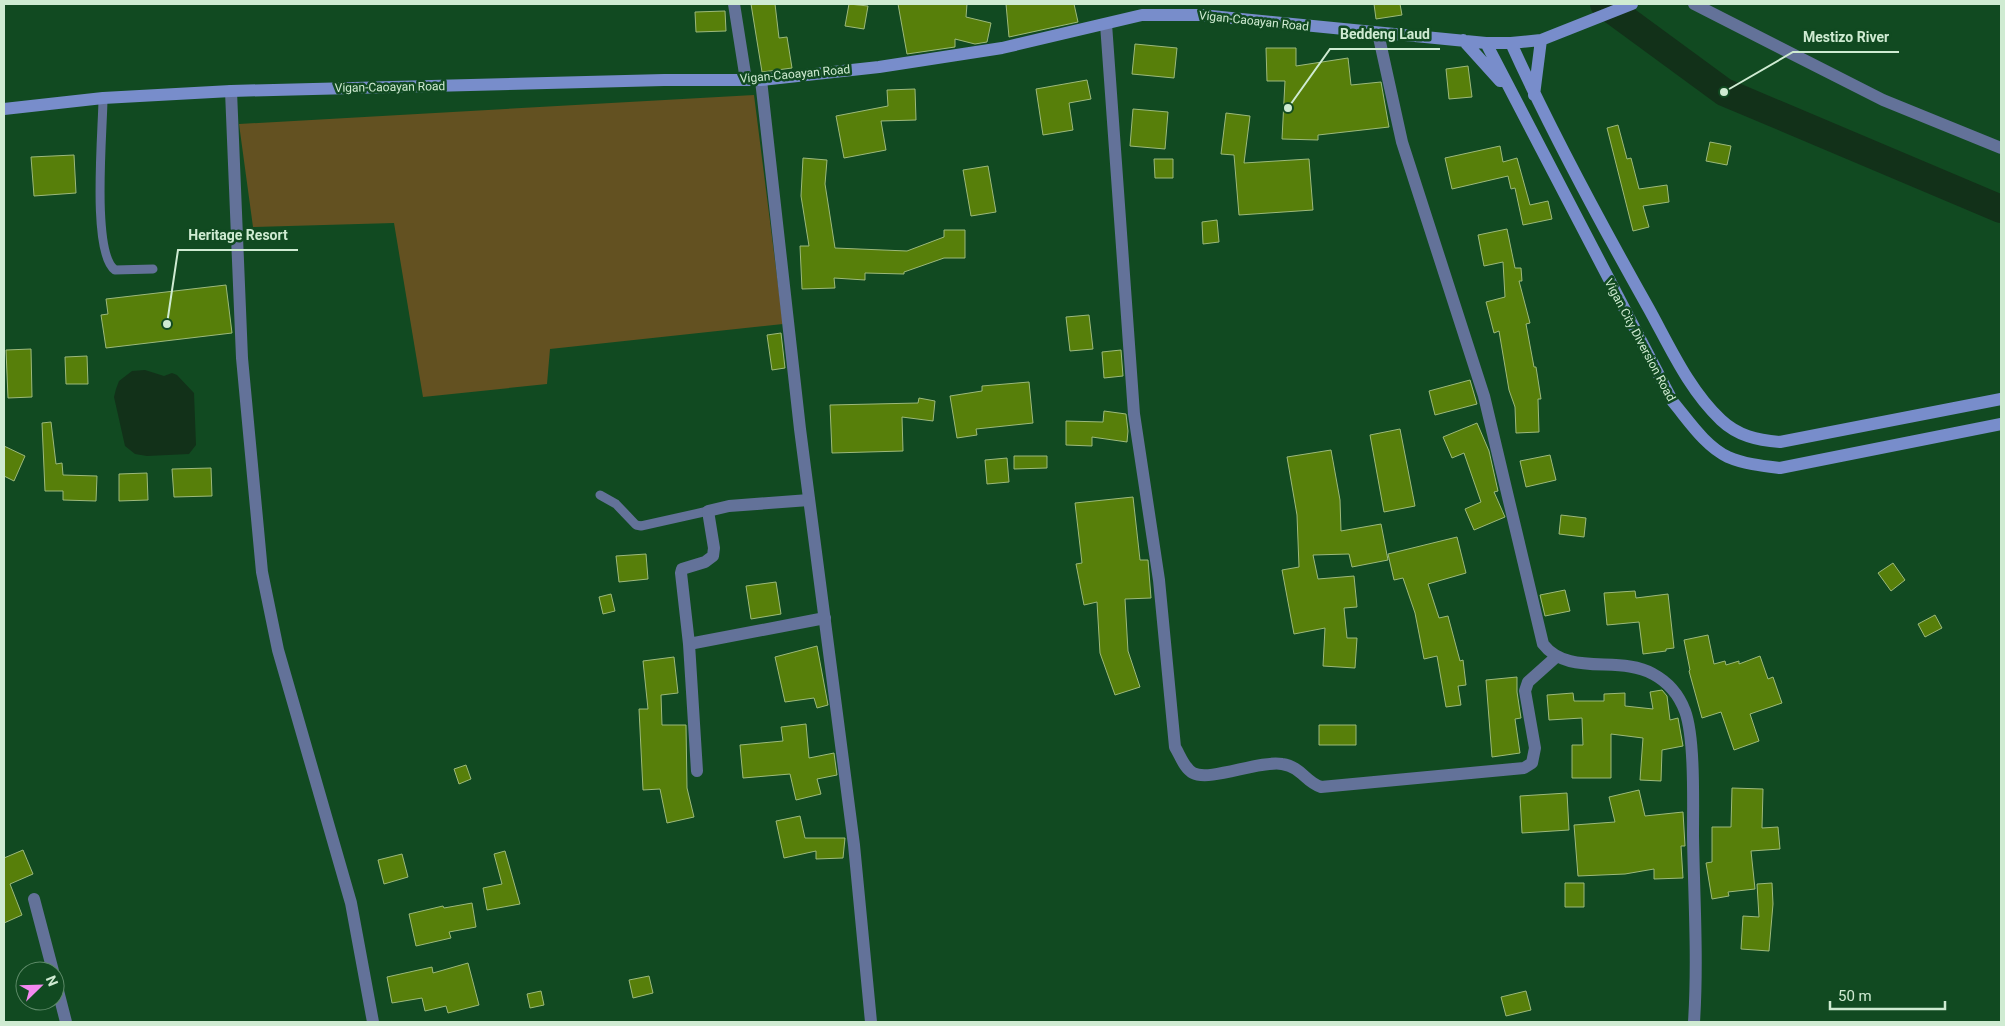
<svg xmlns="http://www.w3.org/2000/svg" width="2005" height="1026" viewBox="0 0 2005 1026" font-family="Roboto,sans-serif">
	<rect width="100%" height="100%" fill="#114a21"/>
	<!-- green -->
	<path fill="#635121" d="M754,95l29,229 -233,25 -3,35 -124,13 -29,-174 -141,4 -14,-103z"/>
	<!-- water -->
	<path fill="#123119" d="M145,370l19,6 8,-3 5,2 17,18 2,52 -7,9 -42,2 -12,-2 -10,-8 -11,-49 2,-8 3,-8 13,-10z"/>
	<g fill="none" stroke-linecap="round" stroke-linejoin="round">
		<!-- river -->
		<path stroke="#123119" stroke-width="28" d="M1604,4l120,88 277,117"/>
	</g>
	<!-- building -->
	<path fill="#577f0a" stroke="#9cb97b" d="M751,4h24l4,34 8,-1 5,31 -30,4z
		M849,4l19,2 -4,23 -19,-3z
		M898,4h69l-1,13 25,6 -4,19 -12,2 -20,-5v8l-48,7z
		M1006,4h68l4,18 -69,15z
		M1374,4h26l2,11 -26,4z
		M725,11l1,20 -30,1 -1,-20z
		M1135,44l42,4 -3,30 -42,-4z
		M1266,48h30v18l52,-8 3,27 30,-3 8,45 -71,8v5l-36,-1 3,-58h-18z
		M1468,66l4,31 -23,2 -3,-30z
		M1087,80l4,19 -22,4 4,27 -30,5 -7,-46z
		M915,89l1,31 -35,1 5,29 -42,8 -8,-42 52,-10 -1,-16z
		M1133,109l35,3 -3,37 -35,-3z
		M1226,113l24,3 -6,47 65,-4 4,51 -74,5 -5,-60 -13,-1z
		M1618,125l9,34 4,-1 8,31 28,-4 2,17 -26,4 6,21 -16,4 -26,-103z
		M1710,142l21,4 -4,19 -21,-4z
		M1500,146l3,16 14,-4 13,47 18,-4 4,18 -29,6 -8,-37 -4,1 -3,-13 -56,13 -7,-31z
		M74,155l2,38 -42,3 -3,-39z
		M803,158l24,2 -2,24 10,64 72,3 37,-14v-7h21v28h-21l-40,14v2l-39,-1v7l-31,-2 1,10 -33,1 -2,-43h9l-8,-50z
		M1154,159h19v19h-18z
		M988,166l8,46 -25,4 -8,-46z
		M1217,220l2,22 -16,2 -1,-22z
		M1507,229l8,39h6l1,13h-3l11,42 -4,1 8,43h2l5,32h-3l1,33 -23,1 -1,-26 -6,-17 -10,-59 -5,2 -8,-31 19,-5 -2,-35 -19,4 -6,-31z
		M226,285l6,48 -126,15 -5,-33 7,-1 -2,-15z
		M1089,315l4,34 -23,2 -4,-34z
		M781,333l4,35 -13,2 -5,-35z
		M31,349l1,48 -24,1 -2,-48z
		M1121,350l2,26 -19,2 -2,-26z
		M87,356l1,28h-22l-1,-27z
		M1470,380l7,24 -42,11 -6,-24z
		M1029,382l4,41 -57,6 1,6 -20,3 -7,-42 32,-5v-5z
		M919,398l16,3 -2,20 -31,-4 1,34 -71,2 -2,-48 88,-2z
		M1104,411l22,3 2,17 -1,11 -35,-5v9l-26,-1v-24l37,1z
		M51,422l5,42 6,-1 1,12 34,1 -1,25 -33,-1v-9h-18l-3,-68z
		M1477,423l12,28 9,40 -4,1 11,25 -31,13 -9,-21 16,-7 -17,-49 -12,5 -9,-21z
		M1400,429l15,77 -31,6 -14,-77z
		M4,446l21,10 -11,25 -10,-5z
		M1331,450l9,50 1,31 40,-7 7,36 -36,7 -3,-13 -36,1 5,24 36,-3 3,31 -13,1 3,30h10l-2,30 -32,-2 2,-38 -31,6 -12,-64 17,-3 -2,-52 -10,-58z
		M1550,455l6,25 -30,7 -6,-26z
		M1014,456h33v12l-33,1z
		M1007,458l2,24 -22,2 -2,-24z
		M211,468l1,28 -38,1 -2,-28z
		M147,473l1,27 -29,1v-27z
		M1133,497l7,63h8l3,38 -26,1 3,52 12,36 -25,8 -15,-42 -3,-51 -13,3 -8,-41 6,-1 -7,-60z
		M1561,515l25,3 -2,19 -25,-3z
		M1457,537l9,36 -38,11 11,34 9,-2 12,45 3,-1 3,25 -8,1 3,19 -15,2 -9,-51 -13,3 -9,-46 -12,-35 -9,2 -6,-26z
		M646,554l2,25 -29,3 -3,-26z
		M1893,563l12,17 -14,11 -13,-18z
		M776,582l5,32 -30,5 -5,-33z
		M1565,590l5,21 -25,5 -5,-21z
		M1635,591l1,7 32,-4 6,54 -8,1v2l-23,3 -4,-32 -32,3 -3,-32z
		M611,594l4,17 -12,3 -4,-17z
		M1935,615l7,13 -17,9 -7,-13z
		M1708,635l6,29 11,-3 1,4 13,-4v3l21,-8 8,23 5,-2 9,26 -32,11 9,27 -25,9 -13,-38 -19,6 -13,-47 1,-1 -6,-30z
		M817,646l11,59 -11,3 -3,-10 -29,4 -10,-45z
		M674,657l4,36 -17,2 1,30h24l1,63 7,29 -27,6 -7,-34 -17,1 -4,-81h9l-5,-48z
		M1517,677v15l4,26 -6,1 5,34 -28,4 -6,-77z
		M1662,690l5,6 3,24 8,-2 5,28 -21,4 -1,31 -21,-1 3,-42 -32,-4v44h-39v-33h11l-1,-27 -33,2 -2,-25 26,-2 1,8h30v-7l21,-1v13l28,3 -3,-17z
		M806,724l3,34 25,-5 3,22 -20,4 4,15 -25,6 -6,-26 -47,4 -3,-33 43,-4 -2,-14z
		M1319,725h37v20h-37z
		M466,765l5,14 -12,5 -5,-15z
		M1732,788l31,1 -1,39 16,-1 2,22 -29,2 4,38 -27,3 1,4 -17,3 -6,-36 6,-1v-35h19z
		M1639,790l6,26 38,-4 2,34h-4l2,32 -29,1v-10l-29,5 -47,2 -4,-51 41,-3 -6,-25z
		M1567,793l2,37 -47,3 -2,-37z
		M800,816l5,22h40l-2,20 -27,1v-8l-32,7 -8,-37z
		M23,850l10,24 -23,10 12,31 -18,8v-65z
		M505,851l15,53 -33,6 -4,-22 19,-4 -8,-30z
		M402,854l6,23 -24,7 -6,-24z
		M1565,883h19v24h-19z
		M1772,883l1,21 -4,47 -28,-2 2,-33 16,1 -2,-33z
		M472,903l4,24 -27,5 2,6 -35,8 -7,-32 34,-8 1,2z
		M468,963l11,42 -31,8 -2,-7 -21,5 -3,-13 -30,5 -5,-26 45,-10 1,6z
		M649,976l4,17 -20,5 -4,-18z
		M541,991l3,14 -14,3 -3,-14z
		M1526,991l5,19 -25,6 -5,-19z"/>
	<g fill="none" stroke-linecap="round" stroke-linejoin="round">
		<!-- service -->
		<path stroke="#637299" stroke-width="9" d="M103,98c0,31 -12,155 12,172l38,-1
			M600,495l16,9 20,21 5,1 67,-15"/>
		<!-- minor -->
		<path stroke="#637299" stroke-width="12" d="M734,4l12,76
			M1694,4l189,96 118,48
			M1106,24l28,390 25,166 16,167c5,8 9,21 18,26 17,9 66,-13 89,-9 20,3 23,18 39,23l203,-19 8,-5 3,-15 -10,-57 3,-9 28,-25
			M1378,33l24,109 82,254 59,248c25,33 77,11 110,30 15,8 26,21 32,37 10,27 8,94 8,125 1,62 5,124 1,186
			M231,91l11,267 20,214 16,78 73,253 22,119
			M689,644l136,-26
			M697,771l-8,-127 -8,-71 1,-4 23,-7 8,-6 1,-8 -6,-37 21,-5 80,-6
			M34,899l19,72
			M55,979l11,43"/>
		<!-- tertiary -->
		<path stroke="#637299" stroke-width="12" d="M761,80l39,349 54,416 17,177"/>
		<!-- secondary -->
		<path stroke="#788dcb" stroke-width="12" d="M1463,40l37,41
			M1486,43l187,359c16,19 32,44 55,55 16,7 35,9 52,11l221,-44
			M1511,43c41,91 89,179 138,266 21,38 40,81 72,111 17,16 36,20 59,22l221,-43
			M1534,95l7,-55
			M4,109l99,-11 128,-7 433,-11h97l118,-13 123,-19 140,-33h59l285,28h25l30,-3 91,-36"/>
	</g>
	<g text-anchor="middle" stroke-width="5" stroke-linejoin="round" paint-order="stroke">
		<!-- street labels -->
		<g font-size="12" fill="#cfebd2" stroke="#114a21">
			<text transform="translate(1254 21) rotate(6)" y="4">Vigan-Caoayan Road</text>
			<text transform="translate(795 74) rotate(-5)" y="4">Vigan-Caoayan Road</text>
			<text transform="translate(390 87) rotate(-1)" y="4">Vigan-Caoayan Road</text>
			<text transform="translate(1640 340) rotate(62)" y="4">Vigan City Diversion Road</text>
		</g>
	</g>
	<!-- callouts -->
	<path fill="none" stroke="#cfebd2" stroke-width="2" d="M1288 108L1330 49H1440M1724 92L1793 52H1899M167 324L178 250H298"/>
	<g fill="#cfebd2" stroke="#114a21" stroke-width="2">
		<circle cx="1288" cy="108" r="5"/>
		<circle cx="1724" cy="92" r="5"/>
		<circle cx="167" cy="324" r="5"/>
	</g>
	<g font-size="14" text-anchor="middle" font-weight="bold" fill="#cfebd2" stroke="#114a21" stroke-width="5" stroke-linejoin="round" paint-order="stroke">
		<text x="1385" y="39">Beddeng Laud</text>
		<text x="1846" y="42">Mestizo River</text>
		<text x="238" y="240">Heritage Resort</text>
	</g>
	<!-- border -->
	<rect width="2005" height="1026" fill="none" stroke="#cfebd2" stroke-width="10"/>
	<!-- north arrow -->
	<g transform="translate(40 986) rotate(67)"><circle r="24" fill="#114a21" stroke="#5d8a68"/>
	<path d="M0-4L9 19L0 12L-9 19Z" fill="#f489f0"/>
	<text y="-8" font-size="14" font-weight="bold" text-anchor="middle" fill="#cfebd2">N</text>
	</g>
	<!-- scale -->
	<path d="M1830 1001v8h115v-8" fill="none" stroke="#cfebd2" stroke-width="2.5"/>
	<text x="1838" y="1001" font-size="15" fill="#cfebd2" stroke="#114a21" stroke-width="4" paint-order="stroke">50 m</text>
</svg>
